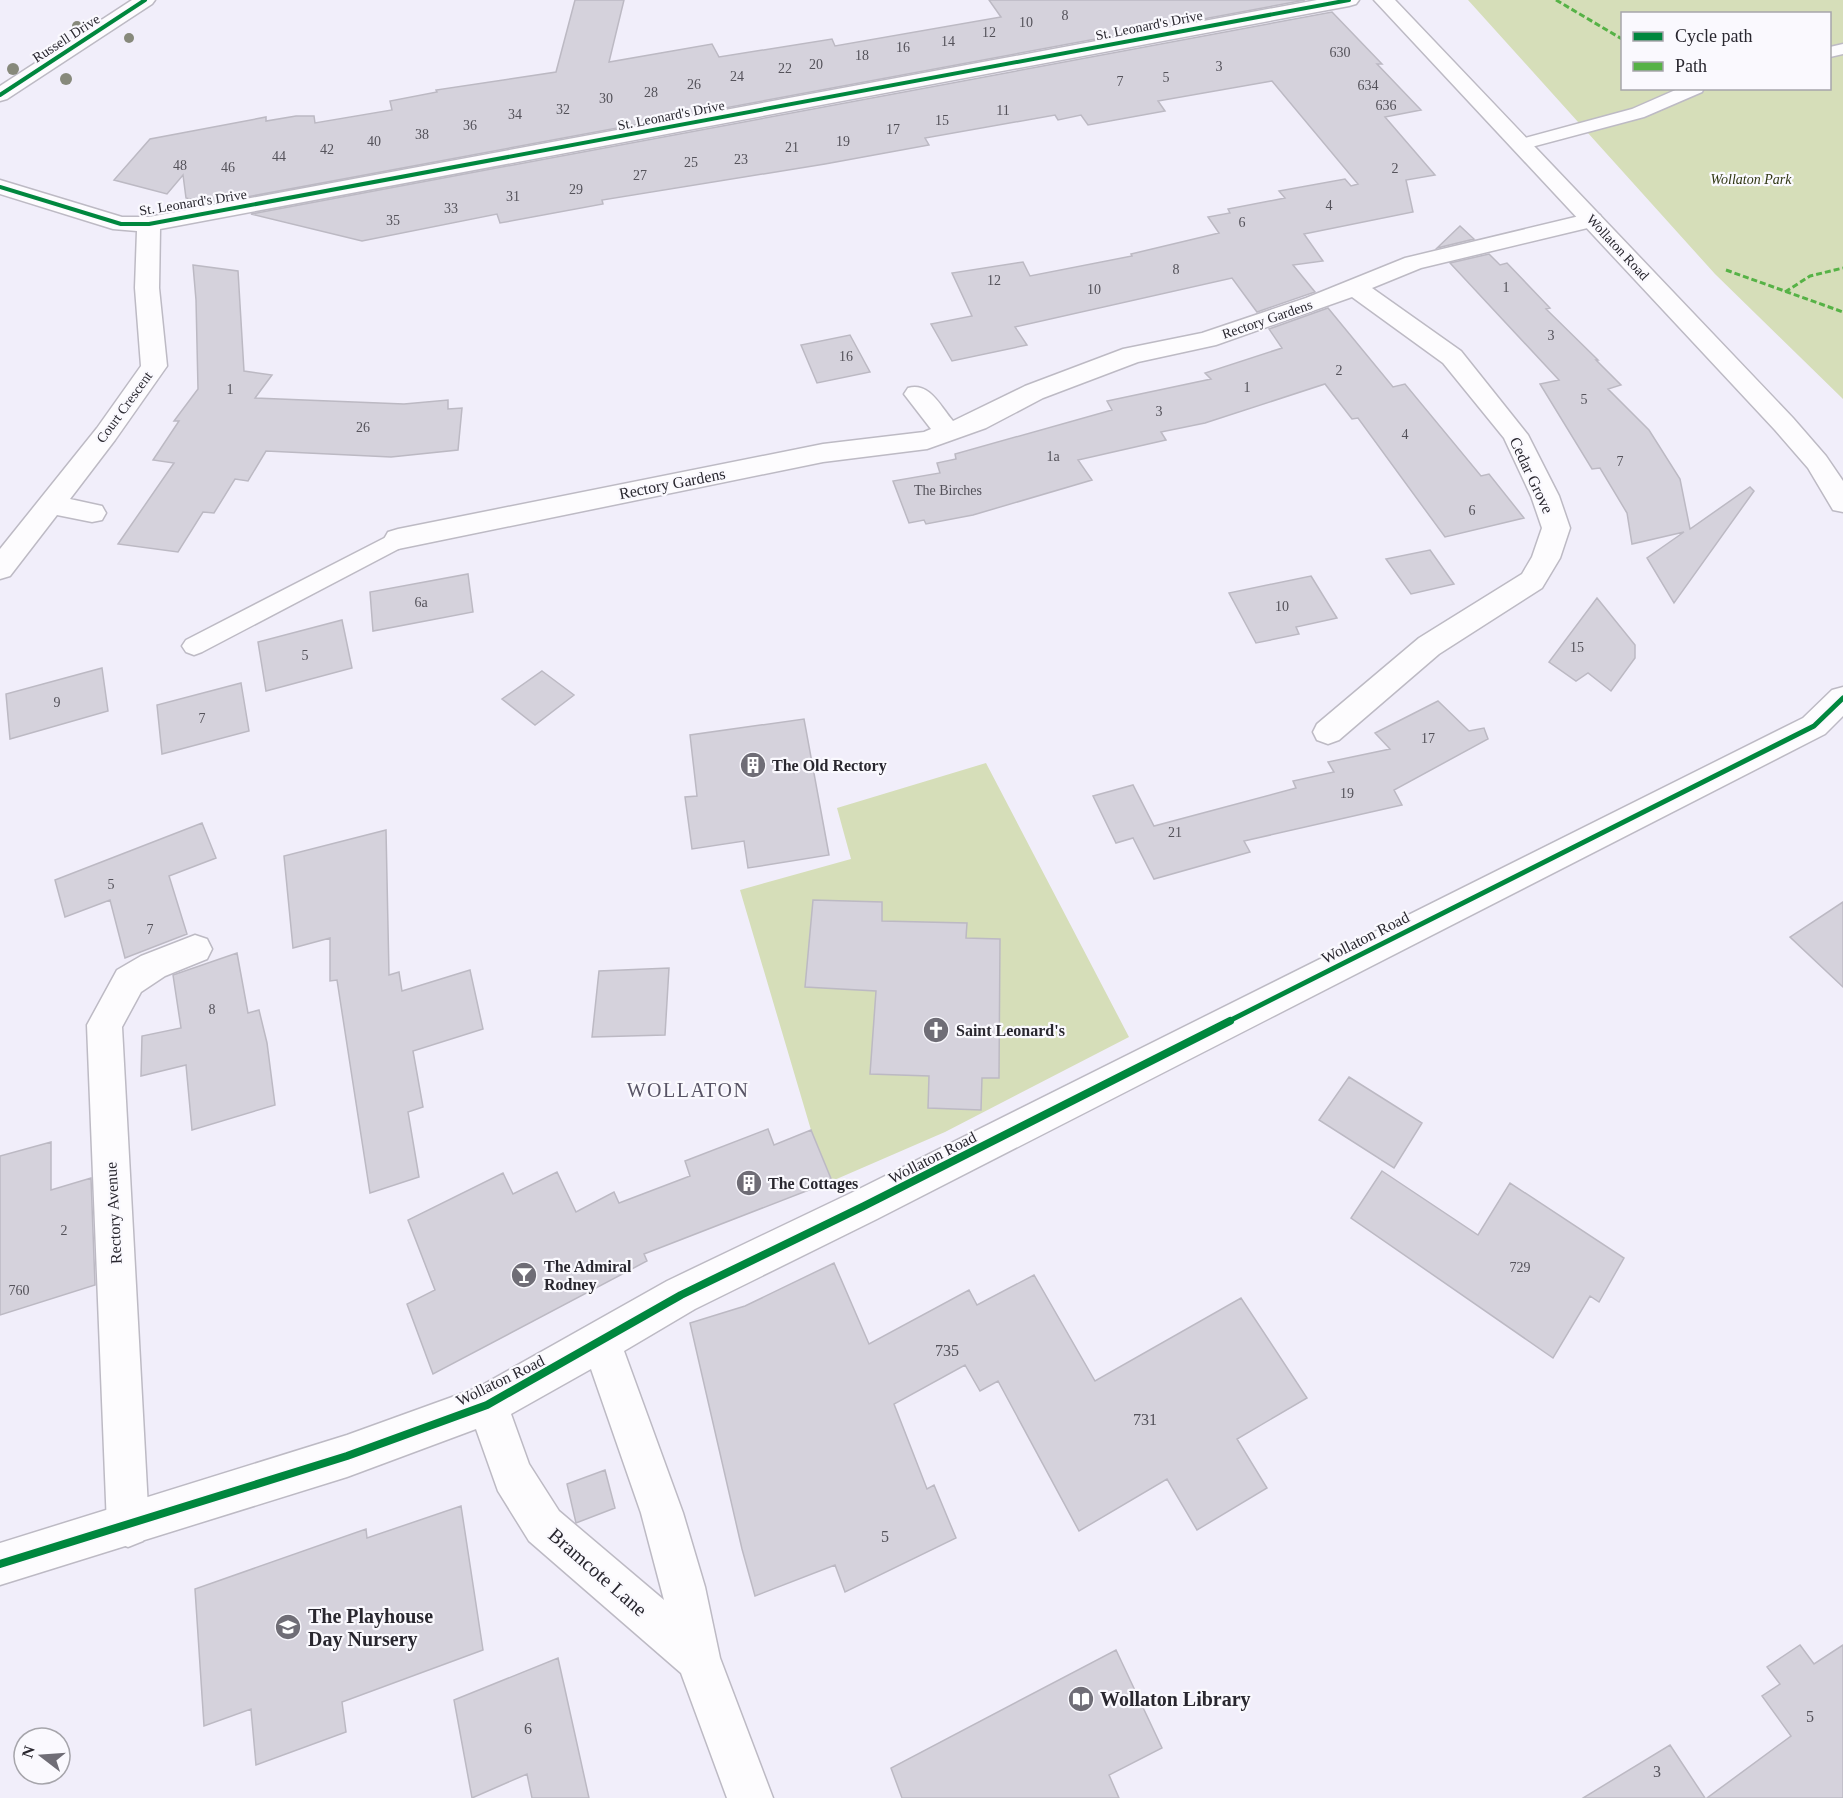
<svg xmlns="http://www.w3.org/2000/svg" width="1843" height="1798" viewBox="0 0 1843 1798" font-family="Georgia,serif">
	<rect width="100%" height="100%" fill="#f1eefa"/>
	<!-- green -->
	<path fill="#d6deb9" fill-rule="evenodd" d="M1468,0h375v399l-128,-125zM1622,14h208v74h-208z
		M986,763l143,274 -184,95 -113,49 -21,-51 -71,-240 111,-31 -14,-51z"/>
	<!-- building -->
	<path fill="#d5d2dc" stroke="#bcb9c3" stroke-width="1.5" d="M575,0h49l-15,62 103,-18 7,13 113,-18 3,7 166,-29 -12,-17h316l-1096,204 -23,-6 -3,-23 -16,19 -53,-14 36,-41 116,-22v4l30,-5h18l1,7 77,-13 -2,-9 47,-9 -1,-2 120,-18z
		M1332,12l50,52h-5l44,46 -36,7 50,58 -29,5 7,32 -109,22 19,27 -30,4 22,27 -58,20 -25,-34 -217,49 12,18 -75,16 -21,-37 41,-8 -20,-43 71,-11 7,14 102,-20 -1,-2 88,-21 -11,-16 22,-4 -2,-4 57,-11 -6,-7 66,-12 6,7 7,-2 -86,-103 -114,20 7,10 -77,14 -7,-10 -23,5 -3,-5 -130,23 4,7 -104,19 -223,36 1,4 -103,19 -3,-9 -135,27 -111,-27z
		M1460,226l14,13 -37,9z
		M1489,254l11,11 7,-2 43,45 -4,1 52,51h-2l25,25 -13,4 41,41 31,49 10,50 60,-42 4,4 -80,112 -27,-45 37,-26 -52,12 -5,-31 -27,-45 -8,1 -52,-85 19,-4 -109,-117z
		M193,265l45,6 6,100 28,4 -17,23 149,6 44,-4v9l14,-1 -4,42 -67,7 -125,-6 -18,30 -13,-2 -21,34 -11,-1 -25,40 -60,-8 56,-81 -21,-3 26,-39h-5l24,-32 -2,-89z
		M1328,308l65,79 12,-3 76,92 8,-2 35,44 -79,19 -87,-119 -6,1 -27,-35 -120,39 -44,9 5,8 -88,20 14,20 -119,35 -47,9 -2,-4 -15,3 -16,-42 47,-8 -3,-10 19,-4 -1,-5 157,-44 -5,-9 104,-22 -6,-6 77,-25 -13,-19z
		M850,335l20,37 -53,11 -16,-38z
		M1430,550l24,34 -43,10 -25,-35z
		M468,574l5,38 -100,19 -3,-39z
		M1311,576l26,42 -41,9 3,7 -43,9 -27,-50z
		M1597,598l38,47v13l-24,33 -23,-18 -12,8 -27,-19z
		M342,620l10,48 -86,23 -8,-49z
		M102,668l6,43 -98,28 -4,-45z
		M542,671l32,24 -39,30 -33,-26z
		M241,683l8,48 -87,23 -5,-49z
		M1438,701l31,30 15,-3 4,11 -94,51 8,15 -158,36 6,11 -96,27 -21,-41 -17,5 -23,-47 40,-11 21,41 142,-38 -3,-7 41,-9 -6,-10 62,-13 -15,-16z
		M804,719l25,136 -81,13 -4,-27 -52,8 -7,-52 12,-1 -7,-61z
		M202,823l14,35 -47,18 18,58 -62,24 -15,-58 -45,17 -10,-37z
		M386,830l3,145 10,-3 3,19 68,-21 13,59 -70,22 10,56 -15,5 11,65 -49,16 -33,-213 -7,1v-43l-37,10 -9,-92z
		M813,900l69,2v19l85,2 -1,15 34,1 -1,139h-17l-1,32 -53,-2 1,-32 -59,-2 6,-83 -71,-4z
		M1843,902v85l-53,-50z
		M237,953l11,60 11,-3 8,33 8,62 -83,25 -6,-65 -45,11 1,-40 39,-8 -8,-53z
		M669,968l-4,67 -73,2 7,-66z
		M1349,1077l73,46 -28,45 -75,-48z
		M768,1129l6,16 37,-15 21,51 -188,73 3,7 -214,113 -26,-70 28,-14 -27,-70 95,-47 10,21 44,-22 19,40 38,-20 5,11 71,-27 -5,-15z
		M51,1142v48l40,-12 4,107 -95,30v-159z
		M1382,1171l96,64 32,-52 114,75 -25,44 -9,-6 -37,62 -202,-140z
		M834,1263l35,81 100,-54 8,15 57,-30 61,106 146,-83 66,100 -70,41 30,49 -70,42 -30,-51 -88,52 -81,-150 -18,10 -15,-26 -71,39 33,85 7,-4 22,53 -111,54 -10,-27 -80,31 -13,-47 -52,-226 55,-17z
		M605,1470l10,38 -39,15 -9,-39z
		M461,1506l22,144 -141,52 4,30 -90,33 -5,-56 -47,17 -9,-137 171,-60 1,9z
		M1800,1645l14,19 29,-19v153h-136l84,-62 -29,-40 18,-12 -13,-17z
		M1116,1650l46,98 -53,27 10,23h-217l-11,-30z
		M558,1658l31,140h-57l-5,-24 -55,24 -18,-98z
		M1670,1745l35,53h-122z"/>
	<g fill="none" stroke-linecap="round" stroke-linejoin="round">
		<!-- lane casing -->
		<g stroke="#bdbac4" stroke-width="3">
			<path id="lane" d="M1843,44v10l-13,3v-10z
				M1680,88h24l-2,4 -58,25 -124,33 -6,-1 -3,-4 3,-4 118,-32z
				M398,531l8,2 3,6 -3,6 -204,107 -8,3 -8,-3 -4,-6 4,-6z"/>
		</g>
		<!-- street casing -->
		<g stroke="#bdbac4" stroke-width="3">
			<path id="street" d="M1317,0h42l-3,4 -7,2 -1189,223 -1,59 8,78 -52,74 -45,59 32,7 4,7 -4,7 -10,2 -35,-7 -47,61 -10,3v-30l97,-121 44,-62 -6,-78 2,-57 -24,-2 -113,-35v-14l122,37h27z
				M1592,213l8,2 3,5 -3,5 -179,43 -49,20 89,63 67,84 31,61 11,32 -10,30 -18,30 -103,66 -100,86 -11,4 -11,-4 -4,-8 4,-8 102,-86 103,-64 10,-17 10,-29 -11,-32 -27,-58 -61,-75 -91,-66 -136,48 -78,17 -95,36 -57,30 -59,21 -104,13 -425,87 -10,-3 -4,-7 4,-7 10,-3 425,-85 101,-12 7,-3 -27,-35 4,-6c22,-6 32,18 45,33l72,-35 98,-37 79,-16 104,-35 99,-40z
				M195,935l12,4 5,10 -5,10 -42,17 -24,16 -19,35 27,499 -6,15 -15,6 -15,-6 -6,-15 -20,-501 30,-55 24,-14z"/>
		</g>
		<!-- secondary casing -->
		<g stroke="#bdbac4" stroke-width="3">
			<path id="secondary" d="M1374,0h21l398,418 33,38 17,25v31l-10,-2 -25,-42 -33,-38z
				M1843,687v29l-18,18 -948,485 -182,90 -71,42 59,162 22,74 15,71 53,140h-46l-46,-125 -152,-132 -31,-50 -22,-62 -129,48 -347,108v-42l347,-108 130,-47 190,-107 184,-88 952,-475 29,-28zM591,1369l50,144 23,87 -105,-89 -30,-47 -18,-50z"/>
		</g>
		<!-- primary casing -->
		<g stroke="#bdbac4" stroke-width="3">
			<path id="primary" d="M132,0h23l-3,4 -145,95 -7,2v-15z"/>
		</g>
		<!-- lane -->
		<use href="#lane" fill="#fdfcfe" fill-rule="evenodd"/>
		<!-- street -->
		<use href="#street" fill="#fdfcfe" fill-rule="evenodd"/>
		<!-- secondary -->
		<use href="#secondary" fill="#fdfcfe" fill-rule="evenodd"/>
		<!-- primary -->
		<use href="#primary" fill="#fdfcfe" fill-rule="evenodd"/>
		<!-- quiet -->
		<path stroke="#56b246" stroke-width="3" stroke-dasharray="6 3" stroke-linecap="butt" d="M1556,0l66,39
			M1726,270l117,42
			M1785,292l25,-16 33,-8"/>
		<!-- cycleway-far2 casing -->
		<g stroke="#faf9fe" stroke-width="6">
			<path id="cycleway-far2" d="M0,95l145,-95
				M0,187l121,37h28l1200,-224"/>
		</g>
		<!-- cycleway-far1 casing -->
		<g stroke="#faf9fe" stroke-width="9">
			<path id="cycleway-far1" d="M1227,1022l587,-296 29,-28"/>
		</g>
		<!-- cycleway casing -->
		<g stroke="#faf9fe" stroke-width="11">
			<path id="cycleway" d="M0,1564l347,-108 140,-51 194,-110 183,-89 366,-185"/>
		</g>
		<!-- cycleway-far2 -->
		<use href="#cycleway-far2" stroke="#00873e" stroke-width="4"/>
		<!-- cycleway-far1 -->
		<use href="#cycleway-far1" stroke="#00873e" stroke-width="5"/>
		<!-- cycleway -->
		<use href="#cycleway" stroke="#00873e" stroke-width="8"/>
	</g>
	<!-- trees -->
	<g fill="#87897b">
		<circle cx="77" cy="26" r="5"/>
		<circle cx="129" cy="38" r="5"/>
		<circle cx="13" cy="69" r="6"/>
		<circle cx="66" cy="79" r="6"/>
	</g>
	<!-- icons -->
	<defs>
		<g id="building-disc" transform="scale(1.35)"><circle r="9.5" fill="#6f6d76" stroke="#faf9fe"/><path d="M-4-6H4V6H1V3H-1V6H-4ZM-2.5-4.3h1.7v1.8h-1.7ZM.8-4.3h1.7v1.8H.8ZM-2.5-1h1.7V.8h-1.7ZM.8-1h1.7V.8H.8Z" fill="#fff"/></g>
		<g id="church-disc" transform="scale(1.35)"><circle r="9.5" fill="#6f6d76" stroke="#faf9fe"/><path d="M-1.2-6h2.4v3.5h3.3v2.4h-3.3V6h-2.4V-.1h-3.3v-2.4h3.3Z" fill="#fff"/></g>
		<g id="bar-disc" transform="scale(1.35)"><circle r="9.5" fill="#6f6d76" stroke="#faf9fe"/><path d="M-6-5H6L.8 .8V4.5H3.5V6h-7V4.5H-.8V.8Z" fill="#fff"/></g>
		<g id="school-disc" transform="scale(1.35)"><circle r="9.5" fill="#6f6d76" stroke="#faf9fe"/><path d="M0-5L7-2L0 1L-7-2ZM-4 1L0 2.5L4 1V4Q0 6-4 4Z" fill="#fff"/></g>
		<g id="library-disc" transform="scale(1.35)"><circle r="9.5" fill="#6f6d76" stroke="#faf9fe"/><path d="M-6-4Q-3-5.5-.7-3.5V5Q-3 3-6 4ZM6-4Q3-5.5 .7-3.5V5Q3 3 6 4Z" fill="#fff"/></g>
	</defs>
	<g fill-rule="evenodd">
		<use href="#building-disc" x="753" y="765"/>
		<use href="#church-disc" x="936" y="1030"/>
		<use href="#building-disc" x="749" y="1183"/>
		<use href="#bar-disc" x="524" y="1275"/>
		<use href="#school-disc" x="288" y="1627"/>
		<use href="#library-disc" x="1081" y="1699"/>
	</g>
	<g text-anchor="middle" stroke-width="4.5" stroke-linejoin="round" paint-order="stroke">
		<!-- number labels -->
		<g font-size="14" fill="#54525a">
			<text x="1065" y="20">8</text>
			<text x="1026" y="27">10</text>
			<text x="989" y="37">12</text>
			<text x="948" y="46">14</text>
			<text x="903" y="52">16</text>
			<text x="1340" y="57">630</text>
			<text x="862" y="60">18</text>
			<text x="816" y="69">20</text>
			<text x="1219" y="71">3</text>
			<text x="785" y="73">22</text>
			<text x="737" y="81">24</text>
			<text x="1166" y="82">5</text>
			<text x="1120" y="86">7</text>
			<text x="694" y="89">26</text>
			<text x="1368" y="90">634</text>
			<text x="651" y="97">28</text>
			<text x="606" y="103">30</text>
			<text x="1386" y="110">636</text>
			<text x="563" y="114">32</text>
			<text x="1003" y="115">11</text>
			<text x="515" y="119">34</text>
			<text x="942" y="125">15</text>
			<text x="470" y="130">36</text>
			<text x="893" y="134">17</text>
			<text x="422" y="139">38</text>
			<text x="374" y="146">40</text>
			<text x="843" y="146">19</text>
			<text x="792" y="152">21</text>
			<text x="327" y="154">42</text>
			<text x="279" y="161">44</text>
			<text x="741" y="164">23</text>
			<text x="691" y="167">25</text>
			<text x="180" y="170">48</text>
			<text x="228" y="172">46</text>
			<text x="1395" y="173">2</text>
			<text x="640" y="180">27</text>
			<text x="576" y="194">29</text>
			<text x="513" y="201">31</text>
			<text x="1329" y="210">4</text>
			<text x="451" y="213">33</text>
			<text x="393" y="225">35</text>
			<text x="1242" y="227">6</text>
			<text x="1176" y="274">8</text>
			<text x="994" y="285">12</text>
			<text x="1506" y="292">1</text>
			<text x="1094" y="294">10</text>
			<text x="1551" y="340">3</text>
			<text x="846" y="361">16</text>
			<text x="1339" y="375">2</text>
			<text x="1247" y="392">1</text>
			<text x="230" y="394">1</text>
			<text x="1584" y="404">5</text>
			<text x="1159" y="416">3</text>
			<text x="363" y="432">26</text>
			<text x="1405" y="439">4</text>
			<text x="1053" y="461">1a</text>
			<text x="1620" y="466">7</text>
			<text x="948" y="495">The Birches</text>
			<text x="1472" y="515">6</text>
			<text x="421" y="607">6a</text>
			<text x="1282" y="611">10</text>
			<text x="1577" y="652">15</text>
			<text x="305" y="660">5</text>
			<text x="57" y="707">9</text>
			<text x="202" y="723">7</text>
			<text x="1428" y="743">17</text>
			<text x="1347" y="798">19</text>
			<text x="1175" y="837">21</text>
			<text x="111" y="889">5</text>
			<text x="150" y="934">7</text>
			<text x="212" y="1014">8</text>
			<text x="64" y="1235">2</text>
			<text x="1520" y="1272">729</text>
			<text x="19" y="1295">760</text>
		</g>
		<!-- far-street labels -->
		<g font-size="14" fill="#29272f" stroke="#faf9fe">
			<text transform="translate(1149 25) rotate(-11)" y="5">St. Leonard's Drive</text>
			<text transform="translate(66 38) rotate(-33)" y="5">Russell Drive</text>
			<text transform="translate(671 115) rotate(-11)" y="5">St. Leonard's Drive</text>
			<text transform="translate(193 202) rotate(-9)" y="5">St. Leonard's Drive</text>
			<text transform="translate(1618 247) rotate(47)" y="5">Wollaton Road</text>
			<text transform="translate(1267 319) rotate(-19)" y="5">Rectory Gardens</text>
			<text transform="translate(124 407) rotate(-54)" y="5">Court Crescent</text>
		</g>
		<!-- far-park labels -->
		<g font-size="14" font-style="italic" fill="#303713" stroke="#faf9fe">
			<text x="1751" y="184">Wollaton Park</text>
		</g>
		<!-- street labels -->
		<g font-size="16" fill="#29272f" stroke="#faf9fe">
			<text transform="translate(1532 475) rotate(65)" y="6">Cedar Grove</text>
			<text transform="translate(672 483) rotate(-11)" y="6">Rectory Gardens</text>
			<text transform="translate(1365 937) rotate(-27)" y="6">Wollaton Road</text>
			<text transform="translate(932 1157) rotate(-27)" y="6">Wollaton Road</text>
			<text transform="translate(113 1213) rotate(-93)" y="6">Rectory Avenue</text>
			<text transform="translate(500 1380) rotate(-26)" y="6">Wollaton Road</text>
		</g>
		<!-- poi labels -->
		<g font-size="16" font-weight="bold" fill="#29272f" stroke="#faf9fe" text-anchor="start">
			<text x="772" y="771">The Old Rectory</text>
			<text x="956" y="1036">Saint Leonard's</text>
			<text x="768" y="1189">The Cottages</text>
			<text x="544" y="1272">The Admiral<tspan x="544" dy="18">Rodney</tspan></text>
		</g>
		<!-- near-number labels -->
		<g font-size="16" fill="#54525a">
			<text x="947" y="1356">735</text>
			<text x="1145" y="1425">731</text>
			<text x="885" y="1542">5</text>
			<text x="1810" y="1722">5</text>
			<text x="528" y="1734">6</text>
			<text x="1657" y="1777">3</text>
		</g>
		<!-- quarter labels -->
		<g font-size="20" letter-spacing="1.5" fill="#585465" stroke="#faf9fe">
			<text x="688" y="1097">WOLLATON</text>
		</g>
		<!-- near-street labels -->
		<g font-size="20" fill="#29272f" stroke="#faf9fe">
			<text transform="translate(598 1572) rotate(41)" y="7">Bramcote Lane</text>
		</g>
		<!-- near-poi labels -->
		<g font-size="20" font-weight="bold" fill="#29272f" stroke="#faf9fe" text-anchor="start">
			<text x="308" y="1623">The Playhouse<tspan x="308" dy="23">Day Nursery</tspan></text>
			<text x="1100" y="1706">Wollaton Library</text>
		</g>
	</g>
	<!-- legend -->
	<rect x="1621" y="12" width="210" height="78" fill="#faf9fe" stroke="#a6a5ab" stroke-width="1.5"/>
	<rect x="1633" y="32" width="30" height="9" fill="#00873e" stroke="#a6a5ab" stroke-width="1.5"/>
	<text x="1675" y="42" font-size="18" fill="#29272f">Cycle path</text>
	<rect x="1633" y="62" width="30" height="9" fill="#56b246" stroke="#a6a5ab" stroke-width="1.5"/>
	<text x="1675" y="72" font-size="18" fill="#29272f">Path</text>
	<!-- north arrow -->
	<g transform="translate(42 1756) rotate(287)"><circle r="28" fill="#faf9fe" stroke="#a6a5ab" stroke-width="1.5"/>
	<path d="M0-4.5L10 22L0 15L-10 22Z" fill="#6f6d76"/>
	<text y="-9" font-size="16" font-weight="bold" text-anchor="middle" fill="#29272f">N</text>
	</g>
</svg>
